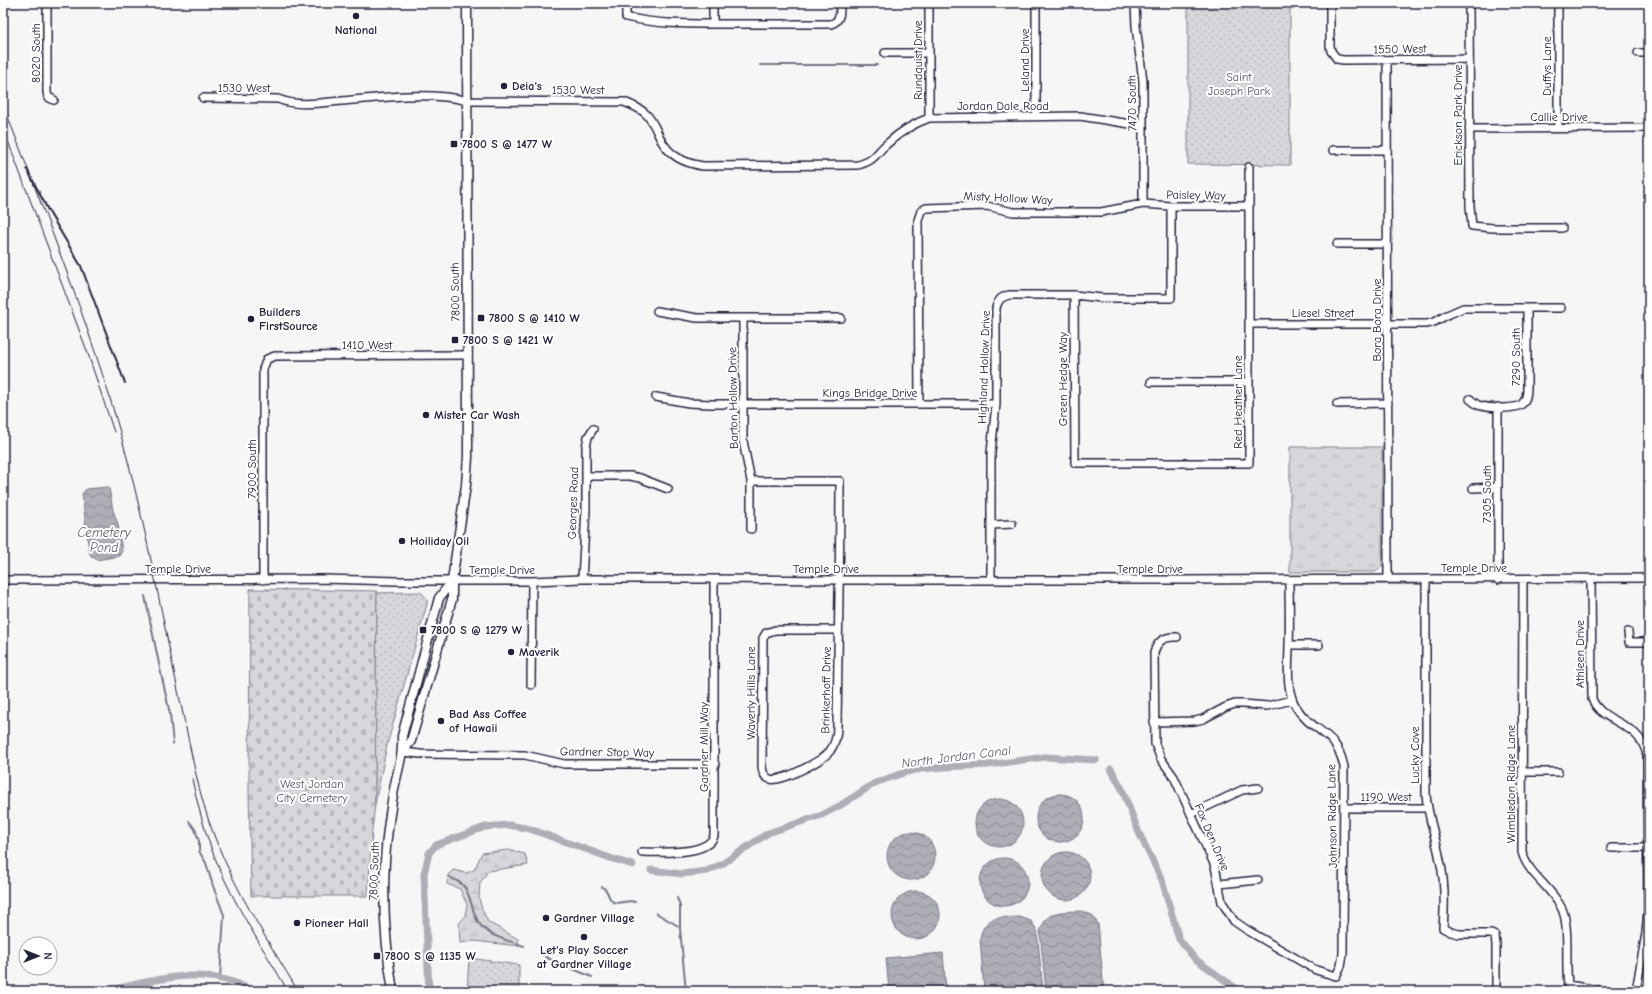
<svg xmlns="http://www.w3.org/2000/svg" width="1652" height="994" viewBox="0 0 1652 994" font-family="'Comic Neue',sans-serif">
	<defs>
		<pattern id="grass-tufts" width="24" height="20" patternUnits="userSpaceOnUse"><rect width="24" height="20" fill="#d7d7db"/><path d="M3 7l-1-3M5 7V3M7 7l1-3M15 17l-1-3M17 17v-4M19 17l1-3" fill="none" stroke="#b8b8bd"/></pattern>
		<pattern id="wetland-marsh" width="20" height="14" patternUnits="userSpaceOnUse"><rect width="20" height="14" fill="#d7d7db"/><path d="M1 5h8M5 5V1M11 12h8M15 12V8" fill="none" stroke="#b8b8bd"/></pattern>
		<pattern id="cemetery-stones" width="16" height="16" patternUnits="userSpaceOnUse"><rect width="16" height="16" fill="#d7d7db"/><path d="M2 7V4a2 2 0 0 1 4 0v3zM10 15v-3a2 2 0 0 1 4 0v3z" fill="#b8b8bd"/></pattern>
		<pattern id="park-dots" width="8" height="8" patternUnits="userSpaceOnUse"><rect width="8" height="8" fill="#d7d7db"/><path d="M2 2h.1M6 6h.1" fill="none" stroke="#b8b8bd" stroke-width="1.8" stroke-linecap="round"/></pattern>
		<pattern id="water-waves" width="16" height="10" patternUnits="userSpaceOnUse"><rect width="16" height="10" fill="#aeaeb7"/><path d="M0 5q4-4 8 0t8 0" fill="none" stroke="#8d8d96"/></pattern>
	</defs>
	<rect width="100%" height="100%" fill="#f6f6f7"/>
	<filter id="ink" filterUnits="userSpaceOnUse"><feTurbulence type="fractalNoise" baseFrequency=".025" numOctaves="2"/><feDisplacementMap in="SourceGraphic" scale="8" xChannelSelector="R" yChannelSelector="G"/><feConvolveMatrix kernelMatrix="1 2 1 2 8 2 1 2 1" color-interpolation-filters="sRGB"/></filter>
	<g filter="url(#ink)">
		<!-- grass -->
		<path fill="url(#grass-tufts)" stroke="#7c7c8b" d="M1290,447h92v120l-7,5h-85z"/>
		<!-- wetland -->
		<path fill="url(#wetland-marsh)" stroke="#7c7c8b" d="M508,850l17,4 3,11 -40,6 -8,12 -1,15 3,11 6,13 30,17 1,7 -45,-5 -14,2 -1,-19 6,-8 2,-11 -7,-16 -13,-5 1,-9 5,-5 13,3 8,-3 8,-17z"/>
		<!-- cemetery -->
		<path fill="url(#cemetery-stones)" stroke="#7c7c8b" d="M250,589l127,2 -2,213 -3,26 -4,66h-117l-2,-104z"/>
		<!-- park -->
		<path fill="url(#park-dots)" stroke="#7c7c8b" d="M1188,3h102v162l-102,-1z
			M421,592l6,7v5l-40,141 -12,59 2,-211z
			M469,958l50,7v26h-52z"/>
		<!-- water -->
		<path fill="url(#water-waves)" stroke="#767685" d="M107,487l2,1 4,22 5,14 4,27 -3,5 -22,4 -6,-4 -2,-5 -7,-57 4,-5z
			M1036 818a24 24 0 1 1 48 0a24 24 0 1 1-48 0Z
			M975 823a24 24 0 1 1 48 0a24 24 0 1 1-48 0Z
			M887 856a24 24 0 1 1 48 0a24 24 0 1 1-48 0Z
			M1042 876a24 24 0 1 1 48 0a24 24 0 1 1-48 0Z
			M980 882a24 24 0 1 1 48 0a24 24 0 1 1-48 0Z
			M892 915a24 24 0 1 1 48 0a24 24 0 1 1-48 0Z
			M1081,911l11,4 6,9 6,67h-58l-6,-59c7,-23 20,-20 41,-21z
			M1020,917l11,4 6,9 6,61h-59l-4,-53c5,-24 20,-20 40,-21z
			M943,953l3,38h-57l-3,-33z"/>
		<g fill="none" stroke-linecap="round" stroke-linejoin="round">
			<!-- stream -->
			<path stroke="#767685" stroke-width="2" d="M760,65h117
				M145,596l14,68 11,50 3,30
				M189,821l6,8 4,12v10l7,12 7,23 11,29 -4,64
				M450,877c4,3 10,5 13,8 10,12 8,31 19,42 11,11 29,14 42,19
				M602,887c8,4 5,11 11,15 7,3 13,-3 22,0
				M677,898l3,7v24l6,62
				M656,913l24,14
				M545,957l47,20"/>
			<!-- canal -->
			<path stroke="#aeaeb7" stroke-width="7" d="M1111,769l11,20 17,44 23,47 17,59 16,20 45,32
				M651,870l31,4 25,-3 15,-7 46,-31 54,-18 19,-10 34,-22 31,-11 15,-3 23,-2 44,-2 57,-8 51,3
				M104,991c51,-10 99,-28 149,0
				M429,991l-5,-117 5,-21 7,-8 49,-18 24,-2 21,4 80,29 23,7"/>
			<!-- minor casing -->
			<g stroke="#22223b" stroke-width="10">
				<path id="minor" d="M47,3v89l1,5 6,3
					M626,3v14c34,8 66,7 100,7 35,0 70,0 105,0 10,-3 9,-12 9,-21
					M713,3v21
					M929,3v115
					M1135,3l1,23 7,55v123
					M1330,3v43l1,5 6,8 6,1 126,-1
					M1469,3l1,203 2,20 21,2h69
					M1558,3v125
					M885,53h44
					M1638,53h11
					M1387,60l1,519
					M203,98l75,1c19,8 43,4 64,2 39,-3 87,-10 126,0l156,1c8,3 16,6 22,12 7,7 10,16 14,24 9,18 24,25 43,28l155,-1c19,-5 17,-12 30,-22 11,-10 27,-20 41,-25l151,-2 63,10
					M1036,116v-113
					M1469,129l180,-1
					M1333,150h54
					M1337,244h50
					M1074,295l1,168h174v-296
					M657,311l40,7h144
					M743,318v123l8,40v48
					M1249,324h178l7,-2 13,-7 16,-7h98
					M1151,382h98
					M656,397l33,6 21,1h286
					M1470,399c2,2 5,4 8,6 8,3 37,5 44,-1 4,-4 5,-10 5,-15v-81
					M919,404l-1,-184 3,-9 5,-3 61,-2 26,6h88l42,-8 28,2h78
					M1337,404l51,-1
					M1498,407v173
					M586,476h44l10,2 28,11
					M751,481h89c0,82 -2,164 -3,246 0,9 -2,17 -7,24 -7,9 -49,32 -60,28 -7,-2 -8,-9 -8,-15l1,-126 3,-5 9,-3h63
					M1473,488l25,-1
					M992,525l20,-1
					M1591,578l1,121c11,26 47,21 55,56l1,156 -2,22 -10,58
					M582,579l4,-69v-63l2,-10 5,-8
					M1426,579v216c2,22 10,43 14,65 5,22 5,45 3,68l8,4 8,2h32l4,2 1,9v46
					M1523,579l-1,273c6,23 30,35 40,57 8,17 3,54 6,76l37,6
					M3,580l320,-1 74,2h135l50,-2h132l125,1h347l463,-2
					M263,580v-211l4,-10 8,-3 193,-1
					M991,580v-127l5,-49v-96c2,-8 5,-11 13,-13h65l28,3h69v-92
					M1628,632l1,10h20
					M1177,637c-13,-1 -20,4 -23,16l1,91 6,15 13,18 41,89 7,36 12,19 13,9 69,40 20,6 5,-10 2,-12 1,-187c-8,-38 -31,-33 -48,-60 -11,-18 -7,-43 -7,-63 1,-22 0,-43 0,-64
					M1289,645h30
					M531,685l1,-104
					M1154,722l41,-1 8,-2 23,-12 9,-3h8l24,2 25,-6
					M403,752l17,2 105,1 39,9h151
					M1522,772h36
					M1344,808h83
					M1191,814l51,-24 16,-2
					M1611,848h38
					M642,852c17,0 65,4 72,-16v-257
					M1219,884l39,-4"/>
			</g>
			<!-- major casing -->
			<g stroke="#22223b" stroke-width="11">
				<path id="major" d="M403,752l8,-11 41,-142v-18l14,-96 2,-28 -1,-454
					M393,991c-9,-53 -12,-108 -5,-162 2,-15 4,-30 7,-45 4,-19 8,-28 7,-48l37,-138 13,-17"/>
			</g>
			<!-- minor -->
			<use href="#minor" stroke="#fff" stroke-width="7"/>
			<!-- major -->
			<use href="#major" stroke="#fff" stroke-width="8"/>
			<!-- tram -->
			<path stroke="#22223b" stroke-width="1" d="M3,104c45,119 94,238 126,361 20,79 35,160 52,240 10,44 17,90 34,133 21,54 53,103 83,153
				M3,128l84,223 27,81
				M192,779c6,27 13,54 23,79 19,47 48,90 73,133"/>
			<!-- rail -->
			<path stroke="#22223b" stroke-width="2" d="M27,169l22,43 32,54 44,117"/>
		</g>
	</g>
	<!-- markers -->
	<g fill="#22223b" stroke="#fff" stroke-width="1.5">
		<circle cx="356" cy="16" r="4"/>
		<circle cx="504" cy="86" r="4"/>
		<rect x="450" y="140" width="8" height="8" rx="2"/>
		<rect x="477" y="314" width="8" height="8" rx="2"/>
		<circle cx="251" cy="319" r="4"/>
		<rect x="451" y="336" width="8" height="8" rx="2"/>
		<circle cx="426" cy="415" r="4"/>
		<circle cx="402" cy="541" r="4"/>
		<rect x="419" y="626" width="8" height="8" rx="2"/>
		<circle cx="511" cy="652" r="4"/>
		<circle cx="441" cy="721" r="4"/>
		<circle cx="546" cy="918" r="4"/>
		<circle cx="297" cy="923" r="4"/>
		<circle cx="584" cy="937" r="4"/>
		<rect x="373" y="952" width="8" height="8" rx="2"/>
	</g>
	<g text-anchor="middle" stroke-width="4" stroke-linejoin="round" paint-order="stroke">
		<!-- poi labels -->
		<g font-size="12" font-weight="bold" fill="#22223b" stroke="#fff" text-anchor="start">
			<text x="356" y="34" text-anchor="middle">National</text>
			<text x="512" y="90">Deia's</text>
			<text x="462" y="148">7800 S @ 1477 W</text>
			<text x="259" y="316">Builders<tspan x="259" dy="14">FirstSource</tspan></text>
			<text x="489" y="322">7800 S @ 1410 W</text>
			<text x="463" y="344">7800 S @ 1421 W</text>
			<text x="434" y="419">Mister Car Wash</text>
			<text x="410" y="545">Hoiliday Oil</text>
			<text x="431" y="634">7800 S @ 1279 W</text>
			<text x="519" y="656">Maverik</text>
			<text x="449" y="718">Bad Ass Coffee<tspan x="449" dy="14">of Hawaii</tspan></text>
			<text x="554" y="922">Gardner Village</text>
			<text x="305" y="927">Pioneer Hall</text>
			<text x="584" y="954" text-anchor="middle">Let's Play Soccer<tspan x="584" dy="14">at Gardner Village</tspan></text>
			<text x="385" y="960">7800 S @ 1135 W</text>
		</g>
		<!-- street labels -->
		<g font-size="12" fill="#22223b" stroke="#fff">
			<text transform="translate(1400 49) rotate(-1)" y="4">1550 West</text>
			<text transform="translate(36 53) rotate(-90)" y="4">8020 South</text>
			<text transform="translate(918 60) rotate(-90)" y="4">Rundquist Drive</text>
			<text transform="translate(1025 60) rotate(-90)" y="4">Leland Drive</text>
			<text transform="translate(1547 66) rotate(-90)" y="4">Duffys Lane</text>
			<text x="244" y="92">1530 West</text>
			<text x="578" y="94">1530 West</text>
			<text transform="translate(1132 103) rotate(-91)" y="4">7470 South</text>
			<text x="1003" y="110">Jordan Dale Road</text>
			<text transform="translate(1458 115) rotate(-90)" y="4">Erickson Park Drive</text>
			<text x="1559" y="121">Callie Drive</text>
			<text transform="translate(1196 195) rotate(1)" y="4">Paisley Way</text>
			<text transform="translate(1008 198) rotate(3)" y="4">Misty Hollow Way</text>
			<text transform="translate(455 292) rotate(-91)" y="4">7800 South</text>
			<text x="1323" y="317">Liesel Street</text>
			<text transform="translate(1377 320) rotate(-90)" y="4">Bora Bora Drive</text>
			<text x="367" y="349">1410 West</text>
			<text transform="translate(1516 357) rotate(-90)" y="4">7290 South</text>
			<text transform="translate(984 367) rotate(-88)" y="4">Highland Hollow Drive</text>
			<text transform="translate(1063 379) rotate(-90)" y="4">Green Hedge Way</text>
			<text x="870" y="397">Kings Bridge Drive</text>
			<text transform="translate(733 398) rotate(-91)" y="4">Barton Hollow Drive</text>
			<text transform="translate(1238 402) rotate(-90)" y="4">Red Heather Lane</text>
			<text transform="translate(252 469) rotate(-90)" y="4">7900 South</text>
			<text transform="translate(1487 494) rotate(-90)" y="4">7305 South</text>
			<text transform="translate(573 503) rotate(-88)" y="4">Georges Road</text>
			<text x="1474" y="572">Temple Drive</text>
			<text x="178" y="573">Temple Drive</text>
			<text x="826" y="573">Temple Drive</text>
			<text x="1150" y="573">Temple Drive</text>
			<text x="502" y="574">Temple Drive</text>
			<text transform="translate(1580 654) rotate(-90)" y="4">Athleen Drive</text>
			<text transform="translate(826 690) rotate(-89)" y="4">Brinkerhoff Drive</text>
			<text transform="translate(751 693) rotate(-90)" y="4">Waverly Hills Lane</text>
			<text transform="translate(704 747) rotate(-90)" y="4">Gardner Mill Way</text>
			<text transform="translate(607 752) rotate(1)" y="4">Gardner Stop Way</text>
			<text transform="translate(1415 755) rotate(-90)" y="4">Lucky Cove</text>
			<text transform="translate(1511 784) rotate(-90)" y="4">Wimbledon Ridge Lane</text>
			<text x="1386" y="801">1190 West</text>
			<text transform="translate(1332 816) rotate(-91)" y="4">Johnson Ridge Lane</text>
			<text transform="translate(1212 837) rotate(67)" y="4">Fox Den Drive</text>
			<text transform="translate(374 871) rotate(-88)" y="4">7800 South</text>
		</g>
		<!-- park labels -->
		<g font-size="12" fill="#58586b" stroke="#fff">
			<text x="1239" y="81">Saint<tspan x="1239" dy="14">Joseph Park</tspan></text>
			<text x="312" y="788">West Jordan<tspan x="312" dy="14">City Cemetery</tspan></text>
		</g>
		<!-- water labels -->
		<g font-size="13" font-style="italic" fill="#5a5a6d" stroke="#fff">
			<text x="104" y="537">Cemetery<tspan x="104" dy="15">Pond</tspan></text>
			<text transform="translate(956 756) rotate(-7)" y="5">North Jordan Canal</text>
		</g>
	</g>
	<!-- margin -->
	<rect width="1652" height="994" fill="none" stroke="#fff" stroke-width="16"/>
	<rect x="8" y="8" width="1636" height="978" fill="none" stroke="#22223b" stroke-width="1.5" filter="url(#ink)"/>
	<!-- north arrow -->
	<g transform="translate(38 956) rotate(90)"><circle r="19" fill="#ffffff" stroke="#a7a7b1"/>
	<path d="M0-3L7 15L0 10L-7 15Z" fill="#22223b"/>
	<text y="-6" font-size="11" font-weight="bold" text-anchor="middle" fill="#22223b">N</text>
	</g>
</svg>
